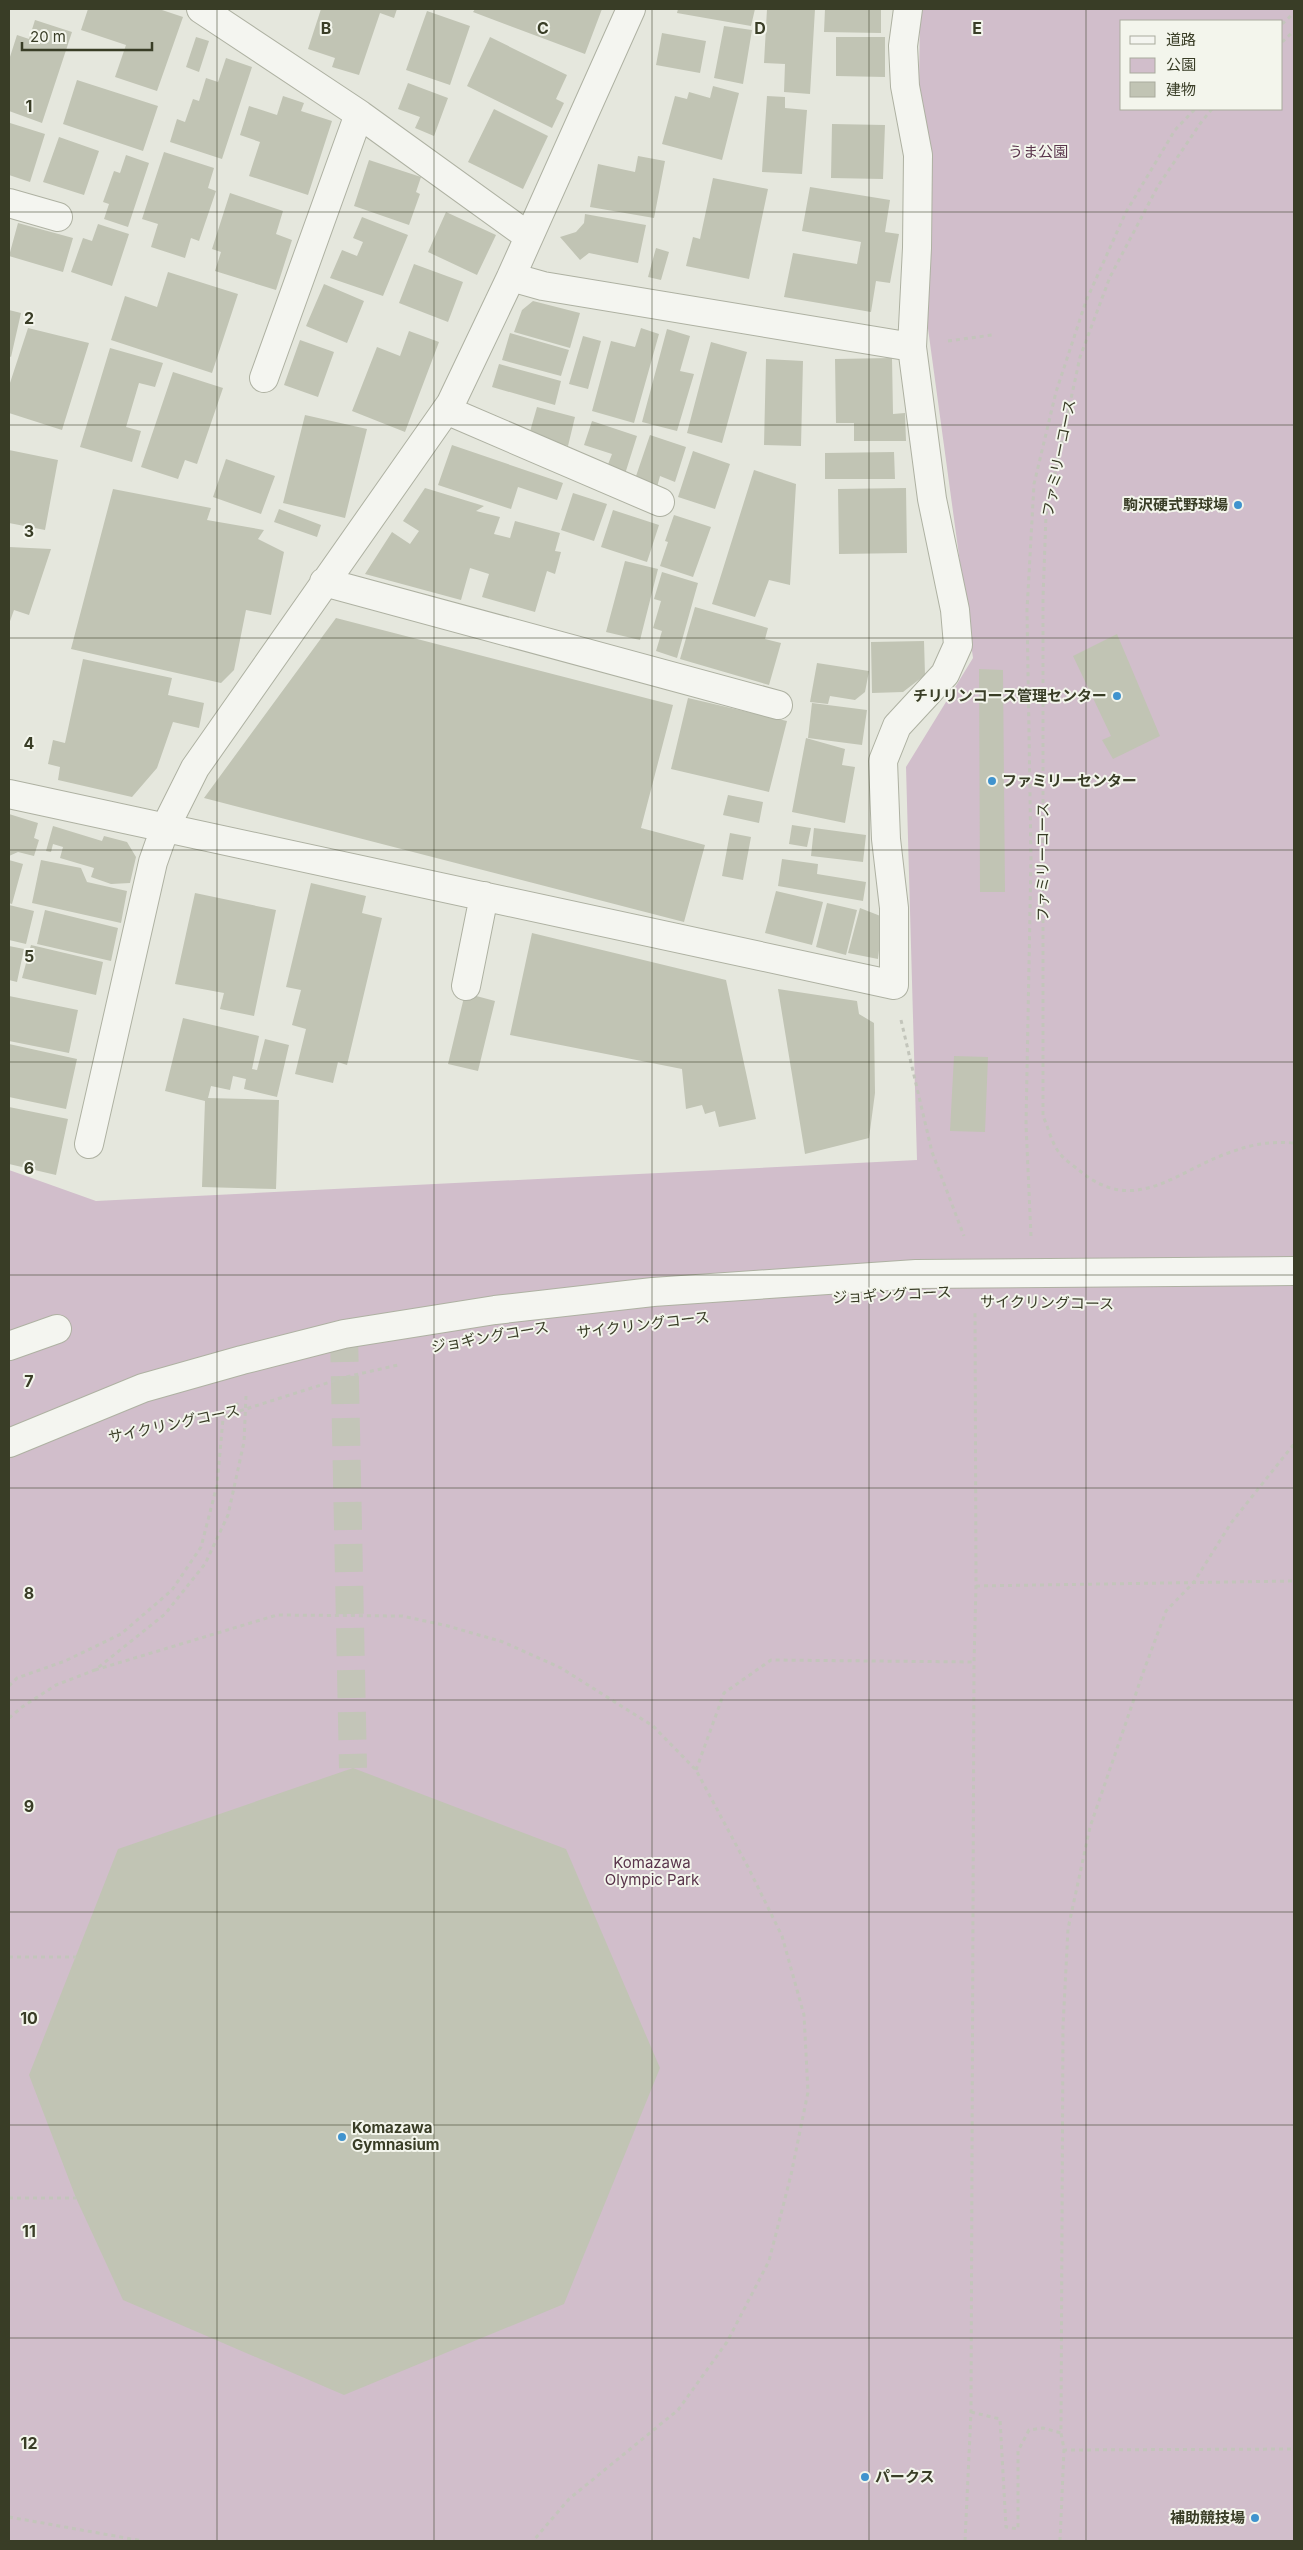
<svg xmlns="http://www.w3.org/2000/svg" width="1303" height="2550" viewBox="0 0 1303 2550" font-family="Inter,'Noto Sans JP',sans-serif">
	<rect width="100%" height="100%" fill="#e5e7dd"/>
	<!-- green -->
	<path fill="#d1becb" fill-rule="evenodd" d="M920,9h374v2532h-1285v-1371l87,31 821,-41 -11,-393 67,-109 -56,-410zM1122,21h160v88h-160z"/>
	<!-- building -->
	<path fill="#c1c4b4" d="M88,9h71l24,8 -26,74 -42,-14 11,-32 -45,-15z
		M321,9h76l-3,9 -14,-5 -21,62 -27,-8 3,-9 -27,-9z
		M475,9h127l-17,45 -112,-42z
		M678,9h77l-4,17 -74,-13z
		M767,9h48l-5,85 -26,-2 1,-28 -21,-1z
		M825,9h56v24l-57,-1z
		M427,11l43,15 -20,59 -44,-15z
		M35,20l37,12 -30,91 -33,-12v-51l8,-25 12,4z
		M724,26l28,4 -9,54 -29,-6z
		M662,33l44,8 -6,32 -44,-8z
		M196,37l13,4 -10,31 -13,-5z
		M490,37l77,38 -11,24 8,4 -12,25 -85,-42z
		M836,37h49v40l-49,-1z
		M226,58l26,9 -30,92 -52,-17 7,-23 8,3 8,-23 6,2 7,-23 12,4z
		M77,80l81,26 -15,45 -80,-27z
		M408,83l40,15 -14,38 -19,-8 5,-11 -22,-8z
		M713,86l26,7 -17,67 -60,-16 13,-48 12,3 2,-7 21,6z
		M283,96l21,7 -3,8 31,10 -24,74 -59,-19 11,-34 -20,-7 9,-29 28,9z
		M767,96l18,1v11l22,2 -5,64 -40,-2z
		M494,109l54,27 -25,53 -55,-27z
		M10,123l35,11 -15,48 -21,-7z
		M832,124l53,1 -2,54 -52,-1z
		M59,137l40,14 -15,44 -41,-13z
		M164,152l50,16 -6,20 8,3 -17,50 -8,-3 -6,20 -34,-11 7,-23 -16,-5z
		M126,155l23,8 -21,64 -24,-8 5,-15 -6,-2 11,-31 6,2z
		M638,156l27,5 -11,57 -64,-11 8,-43 37,8z
		M369,160l52,17 -5,15 4,2 -11,31 -55,-19z
		M713,178l55,11 -19,90 -63,-13 7,-29 7,2z
		M810,187l80,13 -5,32 14,2 -9,49 -14,-2 -5,31 -87,-15 9,-44 64,11 4,-22 -59,-11z
		M230,193l53,18 -7,23 16,6 -16,50 -61,-19 6,-19 -9,-3z
		M446,212l50,23 -19,40 -49,-23z
		M585,214l61,11 -8,38 -49,-10 -9,7 -20,-23 16,-5 8,-9z
		M362,217l46,18 -25,61 -53,-18 12,-28 15,6 6,-14 -10,-4z
		M18,223l55,15 -10,34 -54,-16z
		M98,224l31,10 -17,52 -41,-14 12,-34 9,3z
		M656,248l13,4 -8,28 -13,-3z
		M414,264l49,18 -15,40 -49,-19z
		M168,272l70,22 -26,79 -101,-33 14,-44 32,11z
		M324,284l40,17 -17,42 -41,-17z
		M533,301l47,12 -10,35 -56,-16 8,-22z
		M9,310l12,3 -10,44 -2,-1z
		M28,328l61,15 -27,87 -53,-17v-27z
		M641,328l18,6 -25,89 -42,-12 19,-70 24,6z
		M667,329l23,7 -10,35 14,3 -17,57 -35,-9z
		M409,331l30,11 -34,90 -53,-21 25,-64 23,9z
		M510,333l59,17 -8,26 -59,-16z
		M583,336l18,5 -13,48 -19,-5z
		M300,340l34,12 -16,45 -34,-12z
		M711,342l36,10 -25,91 -35,-10z
		M110,348l53,15 -8,24 -16,-4 -13,44 15,4 -9,31 -52,-15z
		M892,358l1,56 12,-1 1,28h-52v-18h-18l-1,-64z
		M766,359l37,2 -2,85 -37,-1z
		M499,364l62,17 -6,24 -63,-18z
		M173,372l50,16 -26,76 -12,-4 -7,19 -37,-12z
		M537,407l38,10 -7,29 -39,-11z
		M305,415l62,14 -22,89 -62,-15z
		M592,421l45,15 -12,38 -18,-7 5,-13 -28,-9z
		M650,435l36,12 -11,35 -15,-6 -3,11 -22,-8z
		M452,445l111,38 -6,17 -39,-13 -7,22 -73,-24z
		M9,450l49,10 -13,70 -36,-7z
		M693,451l37,13 -15,45 -37,-12z
		M894,452l1,27h-70v-26z
		M226,459l49,17 -14,38 -48,-17z
		M754,470l42,14 -6,101 -21,-5 -14,37 -43,-13z
		M425,488l59,18 -8,5 24,6 -6,17 16,4 5,-17 45,12 -5,18 6,1 -6,22 -8,-3 -12,41 -53,-15 7,-23 -19,-6 -9,32 -96,-26 27,-42 18,12 9,-13 -16,-10z
		M906,488l1,65 -68,1 -1,-65z
		M113,489l98,19 -4,12 57,10 -6,9 26,13 -13,63 -25,-5 -12,60 -13,13 -150,-34z
		M573,493l34,11 -13,37 -33,-11z
		M279,509l42,16 -4,12 -43,-15z
		M613,510l46,15 -12,37 -46,-15z
		M674,515l37,12 -18,50 -33,-11 8,-24 -3,-1z
		M9,547l42,2 -22,66 -15,-5 -5,14z
		M625,561l33,8 -18,71 -34,-8z
		M662,572l36,11 -21,75 -21,-7 6,-20 -9,-3 8,-27 -7,-2z
		M695,607l73,21 -3,11 16,4 -12,42 -89,-26z
		M336,618l337,87 -32,123 64,17 -21,77 -480,-124z
		M1117,634l43,102 -47,23 -11,-19 9,-4 -38,-80z
		M924,641l1,34 -22,17 -31,1 -1,-51z
		M83,659l89,19 -4,17 36,8 -5,25 -26,-6 -16,46 -25,29 -74,-17 2,-13 -12,-3 5,-24 12,3z
		M817,663l52,8 -4,21 -10,8 -25,-4 -2,8 -18,-2z
		M979,669l24,1 2,222h-25z
		M688,698l99,23 -18,71 -98,-23z
		M812,703l55,7 -5,35 -54,-7z
		M806,738l39,11 -3,16 13,2 -10,56 -53,-11z
		M728,795l35,7 -4,21 -36,-8z
		M9,814l29,9 -4,15 5,2 -5,16 -16,-4 -9,4z
		M792,825l19,3 -4,19 -18,-3z
		M53,826l49,15 2,-5 23,6 9,15 -6,26 -19,1 -20,-7 3,-9 -34,-10 3,-11 -10,-3 -2,8 -5,-1z
		M814,828l52,7 -3,27 -52,-6z
		M730,833l21,4 -8,43 -21,-4z
		M782,859l36,5 -1,10 49,8 -3,19 -85,-15z
		M9,860l14,4 -11,40 -3,-1z
		M41,860l40,8 6,14 40,9 -6,32 -89,-20z
		M311,883l55,13 -4,17 20,5 -35,147 -9,-3 -5,21 -38,-9 11,-45 -14,-4 9,-35 -15,-3z
		M776,891l47,11 -11,43 -47,-12z
		M195,893l81,17 -22,106 -34,-7 4,-16 -49,-9z
		M827,903l30,7 -11,45 -30,-8z
		M9,905l25,6 -8,33 -17,-4z
		M860,908l23,9 -5,42 -30,-6z
		M45,910l73,18 -7,33 -74,-17z
		M532,933l194,47 30,139 -37,8 -4,-16 -10,3 -3,-9 -16,4 -4,-40 -172,-34z
		M31,945l72,17 -7,33 -74,-17z
		M9,946l15,3 -7,33 -8,-2z
		M778,989l79,12 2,13 15,9 1,70 -6,45 -64,16z
		M465,993l30,8 -17,70 -30,-7z
		M9,996l69,14 -9,43 -60,-12z
		M183,1018l76,18 -7,33 5,1 8,-31 24,6 -12,52 -33,-8 2,-10 -13,-3 -3,14 -19,-4 -3,12 71,2 -3,89 -74,-2 3,-86 -40,-10z
		M9,1044l68,15 -11,50 -57,-12z
		M954,1056l34,1 -3,75 -35,-1z
		M9,1107l59,12 -12,56 -47,-11z
		M353,1768l213,81 94,219 -96,236 -220,91 -221,-95 -47,-102 -47,-123 89,-226z"/>
	<g fill="none" stroke-linecap="round" stroke-linejoin="round">
		<!-- minor-tunnel -->
		<path stroke="#c3c5b8" stroke-width="28" stroke-dasharray="28 14" stroke-linecap="butt" d="M344,1334l9,434"/>
		<!-- minor casing -->
		<g stroke="#aeb1a2" stroke-width="30">
			<path id="minor" d="M201,9l158,105 169,122
				M9,203l49,14
				M511,277l32,9 369,61
				M264,378l95,-264
				M446,410l214,92
				M324,582l454,123
				M9,794l885,191v-77l-8,-69 -3,-78 14,-35 48,-52 13,-29 -3,-35 -23,-111 -20,-152 5,-99 1,-93 -13,-69 -2,-40 5,-37
				M466,986l18,-90
				M89,1144l64,-282 12,-34 30,-60 256,-365 60,-126 120,-268
				M9,1346l48,-17
				M9,1443l134,-55 99,-28 102,-26 151,-24 158,-18 263,-18 378,-3"/>
		</g>
		<!-- path -->
		<path stroke="#c3c5bb" stroke-width="3" stroke-dasharray="4 4" stroke-linecap="butt" d="M1282,24l12,-11
			M1282,42l12,-11
			M1212,109l-10,12 -44,65 -48,91 -30,80 -34,158 -3,83v518c5,11 9,28 17,38 5,6 14,12 20,17 56,46 97,-1 151,-19 21,-8 41,-11 63,-9
			M948,341l44,-6
			M901,1020l31,132 32,84
			M1031,1236l-5,-111 5,-268 -4,-247 7,-126 22,-92 30,-91 40,-89 49,-82 20,-21
			M146,1429l48,-12 33,-2 119,-38 52,-12
			M976,1586l318,-5
			M95,1670l182,-55 125,1 46,10 55,16 58,26 92,58 43,44 53,99 33,67 22,79 4,77 -17,83 -22,86 -42,81 -49,68 -109,89 -36,42
			M9,1686l8,-8 48,-17 56,-27 51,-44 29,-43 16,-62 6,-66 18,-19
			M9,1718l13,-11 34,-22 39,-15 70,-56 40,-50 23,-49 16,-73 2,-46
			M696,1770l28,-77 47,-33 203,2
			M9,1957h67
			M9,2198h67
			M971,2412l29,7 6,108 12,2v-78l11,-21 14,-2 18,5
			M1063,2450l231,-1
			M9,2517l134,24
			M965,2541l6,-129 3,-750 2,-76 -1,-276
			M1060,2541l4,-92 -3,-16 2,-407 5,-97 22,-102 54,-157 22,-59 28,-29 37,-59 63,-79"/>
		<!-- minor -->
		<use href="#minor" stroke="#f4f5f0" stroke-width="28"/>
	</g>
	<!-- grid -->
	<path fill="none" stroke="#393d26" stroke-width="1" stroke-opacity="0.55" d="M217,9v2532M434,9v2532M652,9v2532M869,9v2532M1086,9v2532M9,212h1285M9,425h1285M9,638h1285M9,850h1285M9,1062h1285M9,1275h1285M9,1488h1285M9,1700h1285M9,1912h1285M9,2125h1285M9,2338h1285"/>
	<!-- markers -->
	<g fill="#4093ce" stroke="#f3f5ec" stroke-width="2">
		<circle cx="1238" cy="505" r="5"/>
		<circle cx="1117" cy="696" r="5"/>
		<circle cx="992" cy="781" r="5"/>
		<circle cx="342" cy="2137" r="5"/>
		<circle cx="865" cy="2477" r="5"/>
		<circle cx="1255" cy="2518" r="5"/>
	</g>
	<g text-anchor="middle" stroke-width="4" stroke-linejoin="round" paint-order="stroke">
		<!-- park labels -->
		<g font-size="15" fill="#59344b" stroke="#f3f5ec">
			<text x="1038" y="157">うま公園</text>
			<text x="652" y="1868">Komazawa<tspan x="652" dy="17">Olympic Park</tspan></text>
		</g>
		<!-- street labels -->
		<g font-size="15" fill="#393d26" stroke="#f3f5ec">
			<text transform="translate(1059 458) rotate(-79)" y="5">ファミリーコース</text>
			<text transform="translate(1043 862) rotate(-90)" y="5">ファミリーコース</text>
			<text transform="translate(892 1295) rotate(-3)" y="5">ジョギングコース</text>
			<text transform="translate(1047 1303) rotate(1)" y="5">サイクリングコース</text>
			<text transform="translate(643 1325) rotate(-7)" y="5">サイクリングコース</text>
			<text transform="translate(490 1337) rotate(-10)" y="5">ジョギングコース</text>
			<text transform="translate(174 1424) rotate(-12)" y="5">サイクリングコース</text>
		</g>
		<!-- poi labels -->
		<g font-size="15" font-weight="bold" fill="#393d26" stroke="#f3f5ec" text-anchor="end">
			<text x="1228" y="510">駒沢硬式野球場</text>
			<text x="1107" y="701">チリリンコース管理センター</text>
			<text x="1002" y="786" text-anchor="start">ファミリーセンター</text>
			<text x="352" y="2133" text-anchor="start">Komazawa<tspan x="352" dy="17">Gymnasium</tspan></text>
			<text x="875" y="2482" text-anchor="start">パークス</text>
			<text x="1245" y="2523">補助競技場</text>
		</g>
	</g>
	<g font-size="16" text-anchor="middle" font-weight="bold" fill="#393d26" stroke="#f3f5ec" stroke-width="4" stroke-linejoin="round" paint-order="stroke">
		<text x="326" y="34">B</text>
		<text x="543" y="34">C</text>
		<text x="760" y="34">D</text>
		<text x="977" y="34">E</text>
		<text x="29" y="112">1</text>
		<text x="29" y="324">2</text>
		<text x="29" y="537">3</text>
		<text x="29" y="749">4</text>
		<text x="29" y="962">5</text>
		<text x="29" y="1174">6</text>
		<text x="29" y="1387">7</text>
		<text x="29" y="1599">8</text>
		<text x="29" y="1812">9</text>
		<text x="29" y="2024">10</text>
		<text x="29" y="2237">11</text>
		<text x="29" y="2449">12</text>
	</g>
	<!-- border -->
	<rect width="1303" height="2550" fill="none" stroke="#393d26" stroke-width="20"/>
	<!-- legend -->
	<rect x="1120" y="20" width="162" height="90" fill="#f3f5ec" stroke="#a9ab9d"/>
	<rect x="1130" y="36" width="25" height="8" fill="#f4f5f0" stroke="#a9ab9d"/>
	<text x="1166" y="45" font-size="15" fill="#393d26">道路</text>
	<rect x="1130" y="58" width="25" height="15" fill="#d1becb" stroke="#a9ab9d"/>
	<text x="1166" y="70" font-size="15" fill="#393d26">公園</text>
	<rect x="1130" y="82" width="25" height="15" fill="#c1c4b4" stroke="#a9ab9d"/>
	<text x="1166" y="95" font-size="15" fill="#393d26">建物</text>
	<!-- scale -->
	<path d="M22 42v8h130v-8" fill="none" stroke="#393d26" stroke-width="2.5"/>
	<text x="30" y="42" font-size="15" fill="#393d26" stroke="#f3f5ec" stroke-width="4" paint-order="stroke">20 m</text>
</svg>
